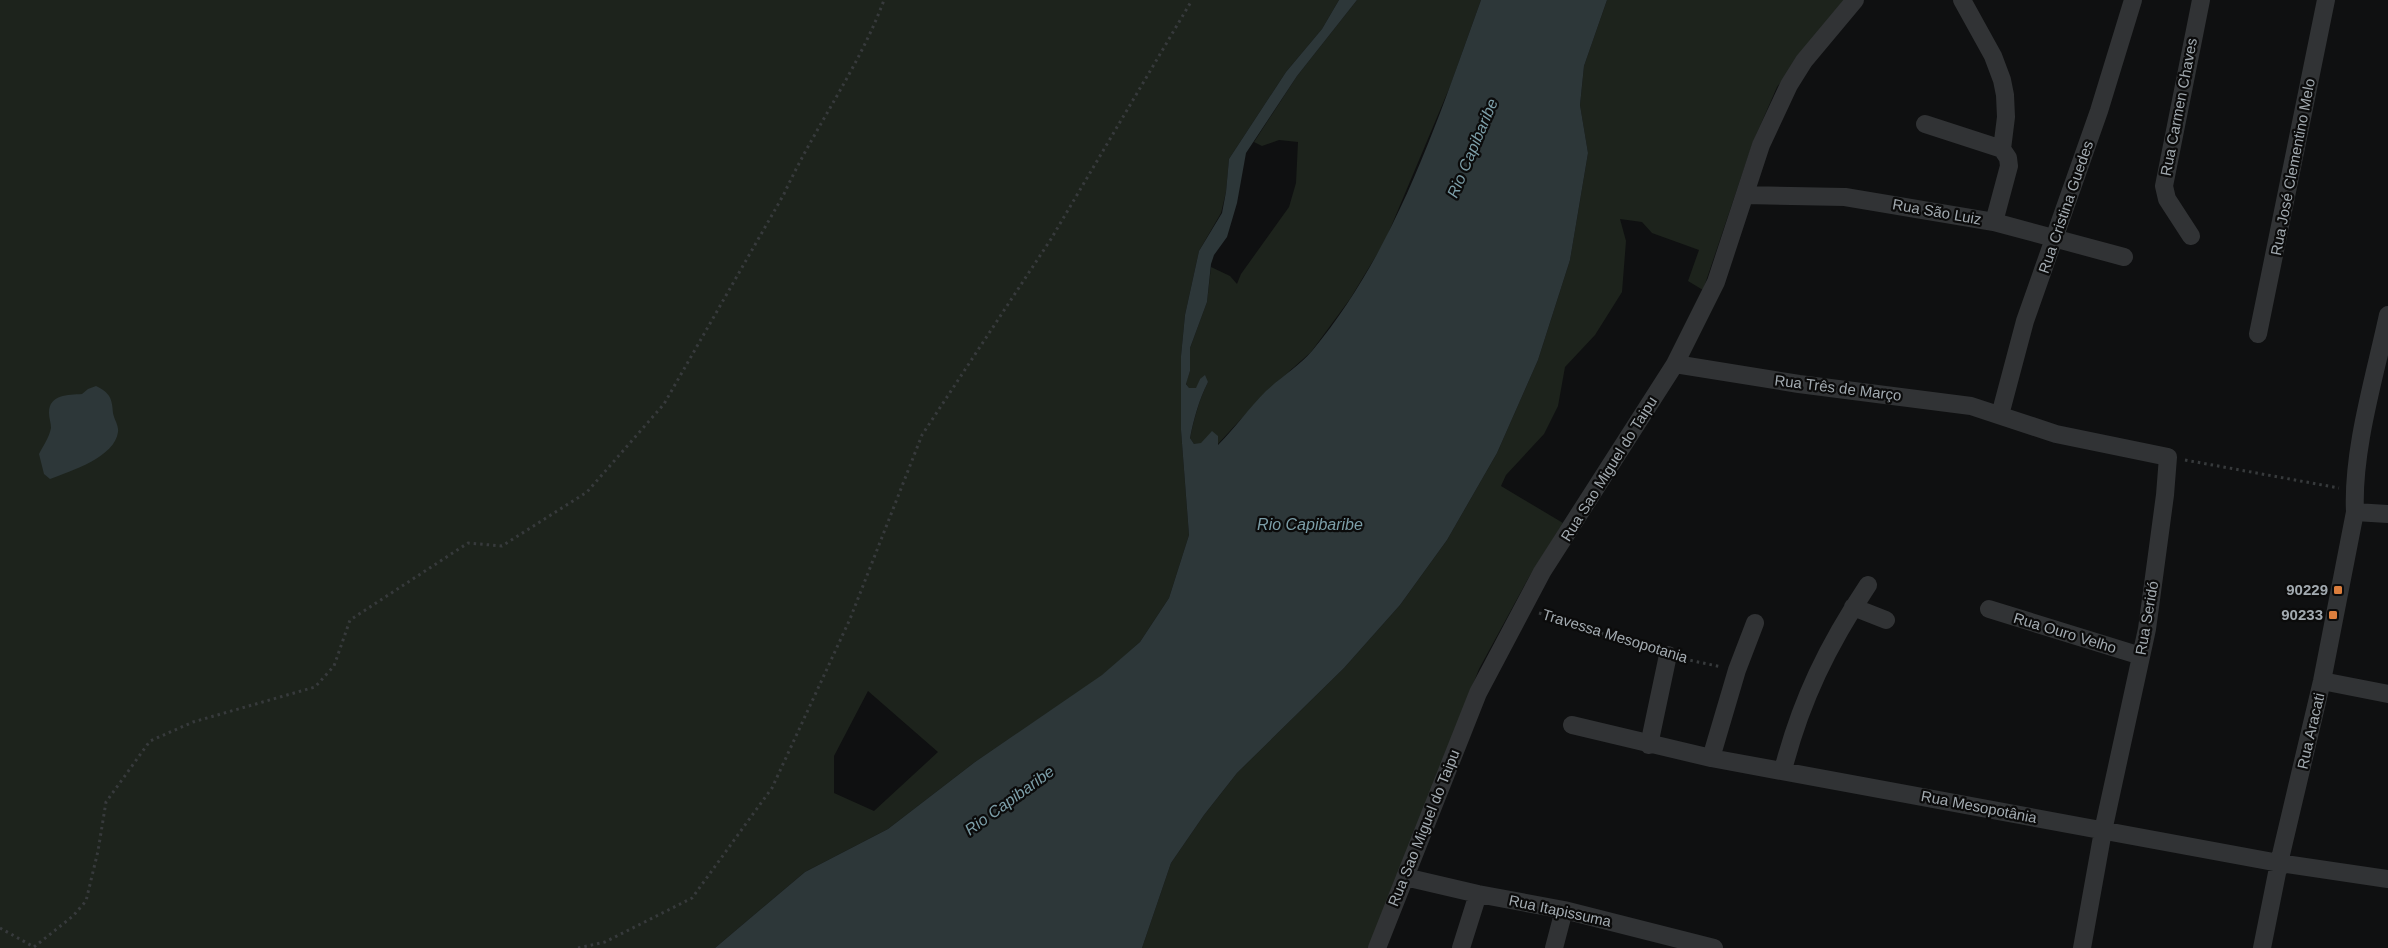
<svg xmlns="http://www.w3.org/2000/svg" width="2388" height="948" viewBox="0 0 2388 948" font-family="Helvetica,sans-serif">
	<rect width="100%" height="100%" fill="#0f1011"/>
	<!-- green -->
	<path fill="#1d231c" fill-rule="evenodd" d="M0,0h1339l-17,29 -36,43 -57,87 -3,33 -5,21 -22,38 -14,64 -4,41v74l8,105 -20,63 -29,44 -37,33 -128,87 -87,67 -83,43 -90,76h-715zM868,691l70,61 -64,59 -40,-18v-37z
		M1357,0h124l-30,84 -66,157 -35,58 -39,53 -45,40 -49,53 -23,-1 -4,-6c4,-19 9,-38 18,-56l-8,-3 -3,9 -8,1 -3,-6 4,-12v-23l17,-46 4,-35 19,9 7,8 4,-10 48,-67 7,-24 2,-41 -19,-2 -17,6 -8,-4 43,-66z
		M1607,0h237l-67,87 -24,55 -50,148 -15,-9 11,-31 -47,-17 -10,-11 -22,-3 6,22 -4,51 -27,43 -30,32 -7,39 -14,28 -38,41 -5,11 62,37 -34,54 -50,92 -110,279h-227l29,-85 33,-48 33,-42 107,-105 56,-63 47,-65 50,-87 41,-93 32,-100 18,-107 -8,-48 4,-39z"/>
	<!-- water -->
	<path fill="#2d3739" d="M1339,0h18l-60,76 -51,77 -9,50 -10,34 -13,18 -3,9 -4,38 -17,46v23l-4,13 3,4h7l4,-9 5,-4 3,7c-9,18 -14,36 -18,56l4,6 7,-1 11,-12 6,5v9c17,-17 31,-37 48,-54 15,-14 33,-25 46,-40 84,-101 125,-229 169,-351h126l-23,66 -4,39 8,48 -18,107 -32,100 -41,93 -50,87 -47,65 -56,63 -107,105 -33,42 -33,48 -29,85h-427l90,-76 83,-43 87,-67 127,-87 38,-33 29,-44 20,-63 -8,-105v-74l4,-41 14,-64 23,-38 4,-21 3,-33 57,-87 36,-43z
		M96,386c14,7 16,12 17,27 1,6 6,13 5,19 -3,25 -47,39 -68,47l-6,-5 -5,-20c4,-8 10,-16 12,-26 0,-5 -2,-10 -2,-15 0,-19 19,-18 33,-19l6,-5z"/>
	<g fill="none" stroke-linecap="round" stroke-linejoin="round">
		<!-- path -->
		<path stroke="#373a3c" stroke-width="3" stroke-dasharray="2.5 4" stroke-linecap="butt" d="M2185,460l154,28
			M1539,613l113,37
			M1684,659l38,8
			M0,928l34,19
			M34,947l39,-31 13,-15 12,-50 8,-49 44,-61 43,-19 122,-35 19,-21 16,-46 118,-77 34,3 85,-54 77,-88 120,-210c30,-66 75,-126 100,-194
			M578,948l27,-6 87,-44 80,-110 78,-169 72,-184 129,-196 141,-239"/>
		<!-- minor -->
		<path stroke="#313335" stroke-width="18" d="M1962,0l31,56 9,24 3,15 1,22 -4,32 6,9 1,8 -15,56
			M1925,124l77,25
			M1745,195l100,2 149,25 130,35
			M2191,236l-24,-37 -3,-13 37,-186
			M2258,334l68,-334
			M1675,364l124,20 172,22 85,28 112,23 -3,38 -18,134 -44,202 -21,117
			M2000,415l25,-94 74,-210 34,-111
			M2355,512l33,2
			M1853,607l33,13
			M1989,609l152,47
			M2322,681l66,13
			M1572,725l139,33 568,105 109,16
			M1649,745l19,-90
			M1711,758l26,-88 18,-47
			M1783,770c18,-70 45,-125 85,-185
			M1405,877l73,17 86,16 150,38
			M1377,948l101,-255 64,-121 133,-208 41,-82 45,-137 28,-60 15,-24 51,-61
			M1461,948l17,-54
			M1554,948l10,-38
			M2262,948l17,-85 43,-182 33,-169c-3,-62 20,-136 33,-197"/>
	</g>
	<!-- markers -->
	<g fill="#db7e3d" stroke="#0b0b0b" stroke-width="2">
		<rect x="2333" y="585" width="10" height="10" rx="2.5"/>
		<rect x="2328" y="610" width="10" height="10" rx="2.5"/>
	</g>
	<g text-anchor="middle" stroke-width="4.5" stroke-linejoin="round" paint-order="stroke">
		<!-- street labels -->
		<g font-size="15" fill="#a2aab0" stroke="#0b0b0b">
			<text transform="translate(2179 107) rotate(-79)" y="5">Rua Carmen Chaves</text>
			<text transform="translate(2293 167) rotate(-79)" y="5">Rua José Clementino Melo</text>
			<text transform="translate(2066 207) rotate(-71)" y="5">Rua Cristina Guedes</text>
			<text transform="translate(1937 212) rotate(10)" y="5">Rua São Luiz</text>
			<text transform="translate(1838 388) rotate(7)" y="5">Rua Três de Março</text>
			<text transform="translate(1609 469) rotate(-58)" y="5">Rua Sao Miguel do Taipu</text>
			<text transform="translate(2147 618) rotate(-80)" y="5">Rua Seridó</text>
			<text transform="translate(2065 633) rotate(17)" y="5">Rua Ouro Velho</text>
			<text transform="translate(1615 636) rotate(17)" y="5">Travessa Mesopotania</text>
			<text transform="translate(2311 731) rotate(-77)" y="5">Rua Aracati</text>
			<text transform="translate(1979 807) rotate(11)" y="5">Rua Mesopotânia</text>
			<text transform="translate(1424 828) rotate(-68)" y="5">Rua Sao Miguel do Taipu</text>
			<text transform="translate(1560 911) rotate(12)" y="5">Rua Itapissuma</text>
		</g>
		<!-- poi labels -->
		<g font-size="15" font-weight="bold" fill="#a2aab0" stroke="#0b0b0b" text-anchor="end">
			<text x="2328" y="595">90229</text>
			<text x="2323" y="620">90233</text>
		</g>
		<!-- water labels -->
		<g font-size="16" font-style="italic" fill="#7c9ea8" stroke="#0b0b0b">
			<text transform="translate(1472 148) rotate(-67)" y="6">Rio Capibaribe</text>
			<text x="1310" y="530">Rio Capibaribe</text>
			<text transform="translate(1009 800) rotate(-36)" y="6">Rio Capibaribe</text>
		</g>
	</g>
</svg>
